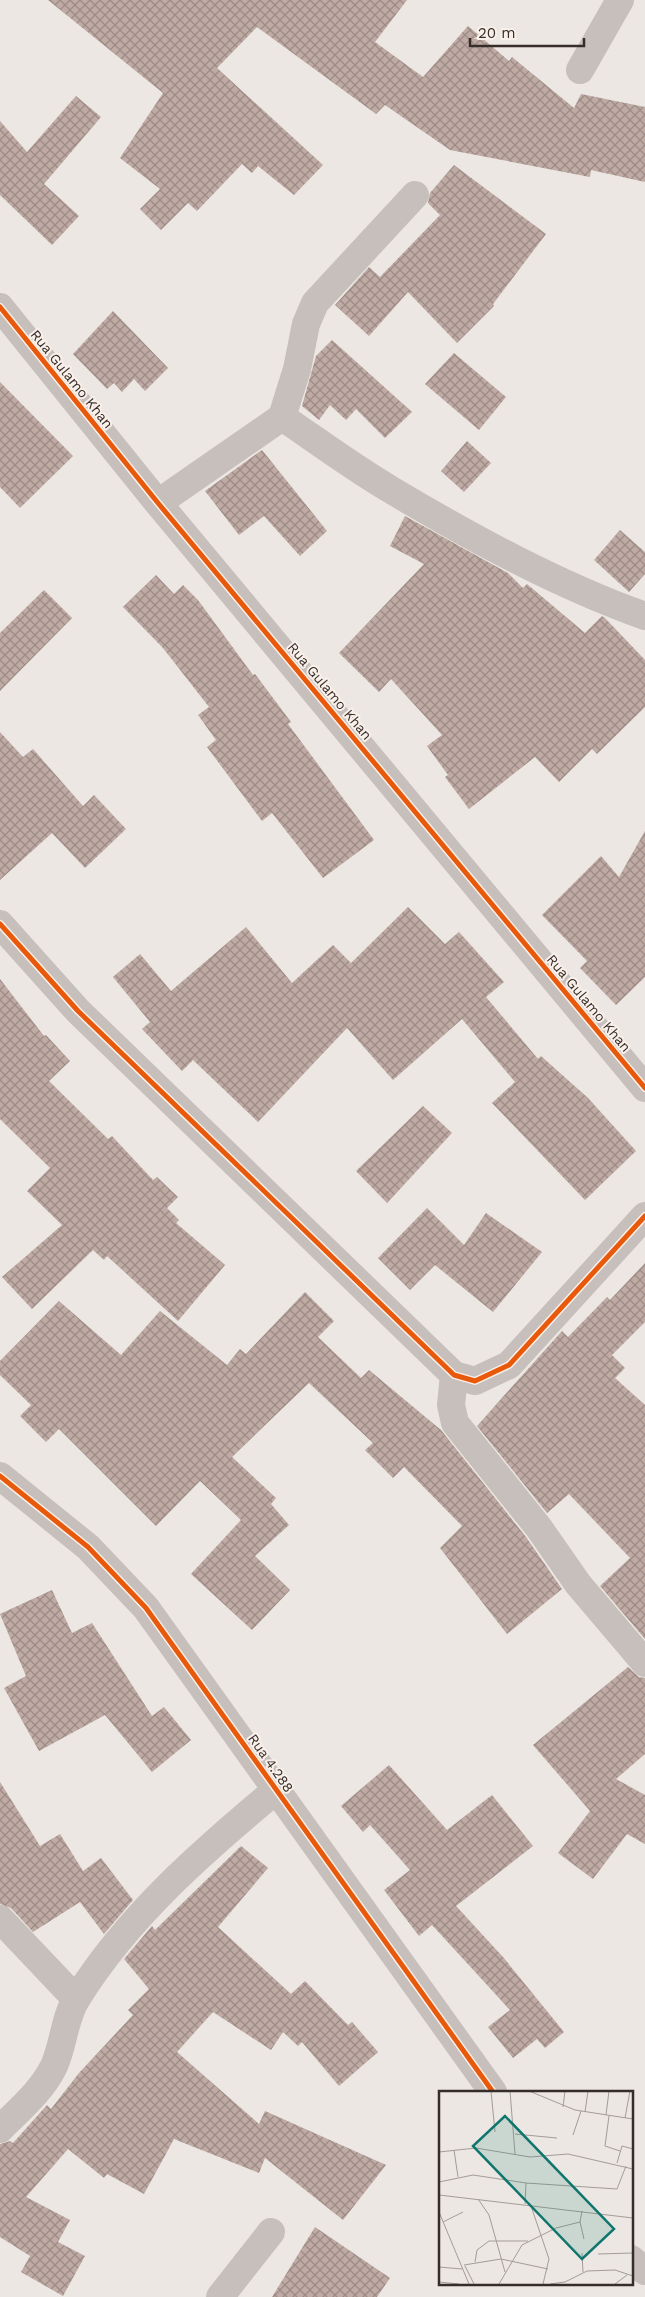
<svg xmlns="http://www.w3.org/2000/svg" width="645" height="2297" viewBox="0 0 645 2297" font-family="'Work Sans',sans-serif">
	<defs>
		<pattern id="building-cross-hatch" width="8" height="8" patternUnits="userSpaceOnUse" patternTransform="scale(1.25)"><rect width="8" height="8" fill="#bfaaa4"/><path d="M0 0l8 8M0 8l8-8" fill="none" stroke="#9c8b86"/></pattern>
	</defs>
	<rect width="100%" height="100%" fill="#ece7e2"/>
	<!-- building -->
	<path fill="url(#building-cross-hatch)" d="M48,0h359l-32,42 48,35 45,-51 41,35 3,-4 62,51 7,-14 64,13v75l-54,-12 -1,7 -140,-27 -65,-45 -9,9 -119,-87 -40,41 106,97 -29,30 -36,-29 -6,7 -10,-9 -45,47 -9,-8 -27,27 -21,-21 20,-20 -40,-31 43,-65z
		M76,96l25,21 -57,67 35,32 -27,29 -52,-50v-74l27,31z
		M454,165l92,69 -53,70 1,2 -37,37 -49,-51 -39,44 -34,-31 34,-38 11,10 60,-62 -12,-12 2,-10z
		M113,311l55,57 -23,23 -11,-12 -12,13 -8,-9 -7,6 -34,-35z
		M332,340l80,72 -27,26 -29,-29 -10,11 -16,-15 -11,15 -17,-14 14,-50z
		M454,353l52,44 -27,33 -54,-46z
		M0,382l73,74 -53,52 -20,-21z
		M467,441l24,22 -27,29 -23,-21z
		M262,450l65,81 -27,25 -36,-40 -25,19 -34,-44z
		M405,516l103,57 15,15 4,-4 58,49 17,-17 3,2 40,42v47l-48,47 -5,-5 -33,33 -24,-25 -66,52 -24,-32 3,-2 -21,-29 15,-11 -51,-56 -12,13 -40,-39 85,-89 -34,-18z
		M620,530l25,22v22l-16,18 -35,-32z
		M156,575l18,19 9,-9 15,15 55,75 2,-1 36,48 -3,2 86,116 -51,38 -51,-65 -10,8 -55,-74 9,-7 -18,-25 11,-8 -46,-59 -40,-41z
		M44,590l28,28 -72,73v-58z
		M0,732l23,25 10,-8 50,57 11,-11 32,34 -41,39 -33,-35 -52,47z
		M645,831v146l-29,28 -36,-37 7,-7 -45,-46 59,-59 18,21z
		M408,907l37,37 14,-12 45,50 -18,15 52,62 3,-3 47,42 48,53 -51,49 -93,-97 23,-21 -53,-63 -69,61 -46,-52 -89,94 -65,-62 -11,11 -40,-42 8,-7 -37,-45 27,-23 31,37 75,-64 46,56 41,-38 18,18z
		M0,979l44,57 2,-1 24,26 -21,20 59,58 4,-3 41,44 4,-3 21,20 -11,11 12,12 -3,3 49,42 -47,56 -71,-65 -3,4 -11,-10 -61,59 -30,-32 60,-52 -35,-34 23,-23 -50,-49z
		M423,1106l29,27 -65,70 -31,-32z
		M427,1208l37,37 22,-32 56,39 -49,60 -58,-47 -25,25 -32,-32z
		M645,1263v59l-33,33 13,13 -10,10 30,27v234l-45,-53 30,-28 -61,-64 -22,19 -70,-87 85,-95 6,6 39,-40 3,3z
		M305,1292l29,29 -16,16 43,41 8,-8 72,60 85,107 36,52 -55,45 -67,-86 22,-22 -58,-59 -11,11 -28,-28 8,-7 -64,-60 -77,74 44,41 -5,6 18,21 -34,31 35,34 -38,40 -61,-56 50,-54 -41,-39 -44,45 -97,-97 -13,13 -26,-26 11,-11 -31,-30v-14l59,-60 62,54 39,-44 67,54 13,-16 6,5z
		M52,1590l20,43 20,-10 60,93 12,-9 27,33 -39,32 -47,-57 -66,36 -35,-63 22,-12 -26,-62z
		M628,1667l11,10 6,1v76l-29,25 29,16v49l-18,-10 -34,45 -35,-26 32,-42 -57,-66z
		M389,1765l58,65 45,-35 41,51 -77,60 47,51 61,75 -19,16 -8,-9 -24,19 -25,-31 22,-17 -78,-85 -13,11 -35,-46 26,-20 -40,-45 -7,7 -22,-26z
		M0,1782l40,64 20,-12 23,37 18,-13 32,42 -29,34 -24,-32 -47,30 -22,-24 -11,-4z
		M241,1846l27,22 -50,59 73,67 14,-13 43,44 4,-3 26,30 -39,34 -37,-44 -4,4 -15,-14 -12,18 -58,-38 -36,40 82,72 6,-13 121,54 -43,55 -78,-62 -6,15 -85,-34 -30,55 -37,-20 -3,4 -36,-29 -42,48 44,23 -12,22 27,14 -22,40 -42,-24 9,-16 -30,-19v-93l10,-3 3,2 34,-38 4,4 28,-36 54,-58 -5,-5 21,-21 -25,-30 28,-33 3,4z
		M315,2227l75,51 -13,19h-105z"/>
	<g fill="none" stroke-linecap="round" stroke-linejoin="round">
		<!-- minor -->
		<path stroke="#c6bfbb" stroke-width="28" d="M580,70l40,-70
			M0,307l158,196 487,585
			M282,417c37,25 73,52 111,74 79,47 165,94 252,125
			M158,503l124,-86 15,-48 9,-45 9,-21 100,-108
			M0,924l78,87 376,364 21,6 34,-16 136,-149
			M454,1375l-3,30 4,18 84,105 39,56 67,79
			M0,1476l88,71 58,61 347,484
			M0,1919l76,80
			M0,2129c19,-19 42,-38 54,-63 10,-22 10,-48 23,-68 51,-82 126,-147 199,-208
			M631,2259l14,12
			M220,2297l51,-65"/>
		<!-- cycleway casing -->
		<g stroke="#f9f0ea" stroke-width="8">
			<path id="cycleway" d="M0,307l158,196 487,585
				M0,924l78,87 376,364 21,6 34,-16 136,-149
				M0,1476l88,71 58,61 347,484"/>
		</g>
		<!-- cycleway -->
		<use href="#cycleway" stroke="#e8590c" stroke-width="5"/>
	</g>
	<g text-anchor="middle" stroke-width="4" stroke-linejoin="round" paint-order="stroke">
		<!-- street labels -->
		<g font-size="14" fill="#362c29" stroke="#f9f0ea">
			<text transform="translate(72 379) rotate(51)" y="5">Rua Gulamo Khan</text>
			<text transform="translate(330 691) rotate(50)" y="5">Rua Gulamo Khan</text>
			<text transform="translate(589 1003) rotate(50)" y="5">Rua Gulamo Khan</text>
			<text transform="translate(271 1763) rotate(55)" y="5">Rua 4.288</text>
		</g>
	</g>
	<!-- overview -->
	<g transform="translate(439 2091)">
		<rect width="194" height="194" fill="#ece7e2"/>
		<path fill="none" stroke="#a39c98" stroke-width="1" d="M52,0l4,41M71,0l5,63M90,0l46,19 58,9M124,16l2,-16M146,21l3,-21M167,24l3,-24M170,25l-4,30 15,5M186,27l5,-27M76,43l42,4M134,44l8,-24M15,59l4,27M0,61l37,-4 54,9 38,-3 65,15M178,72l5,-17 11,3M0,91l34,-7 53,8 91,6 9,-23M0,104l194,23M39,108l11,16 16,57M86,113l1,-21M92,115l18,53 -6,25M143,120l-2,11 4,17M0,121l30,72M4,131l20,-10M143,162l1,19M159,163l35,-1M36,171l2,-12 12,-9h39M25,174l37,-6 47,10M26,175l9,18M0,176l23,2M0,191l20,2M60,193l23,-39 34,-17 24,-6M111,193l15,-2 22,-11 28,-1 18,6M176,193l12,-9"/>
		<path fill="#0f766e" fill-opacity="0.15" stroke="#0f766e" stroke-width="2.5" d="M66,25l109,113 -32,30 -109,-113z"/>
		<rect width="194" height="194" fill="none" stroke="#362c29" stroke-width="2.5"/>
	</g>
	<!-- scale -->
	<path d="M470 38v8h114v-8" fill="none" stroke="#362c29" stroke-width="2.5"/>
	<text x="478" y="38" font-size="15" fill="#362c29" stroke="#f9f0ea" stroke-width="4" paint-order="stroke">20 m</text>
</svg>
